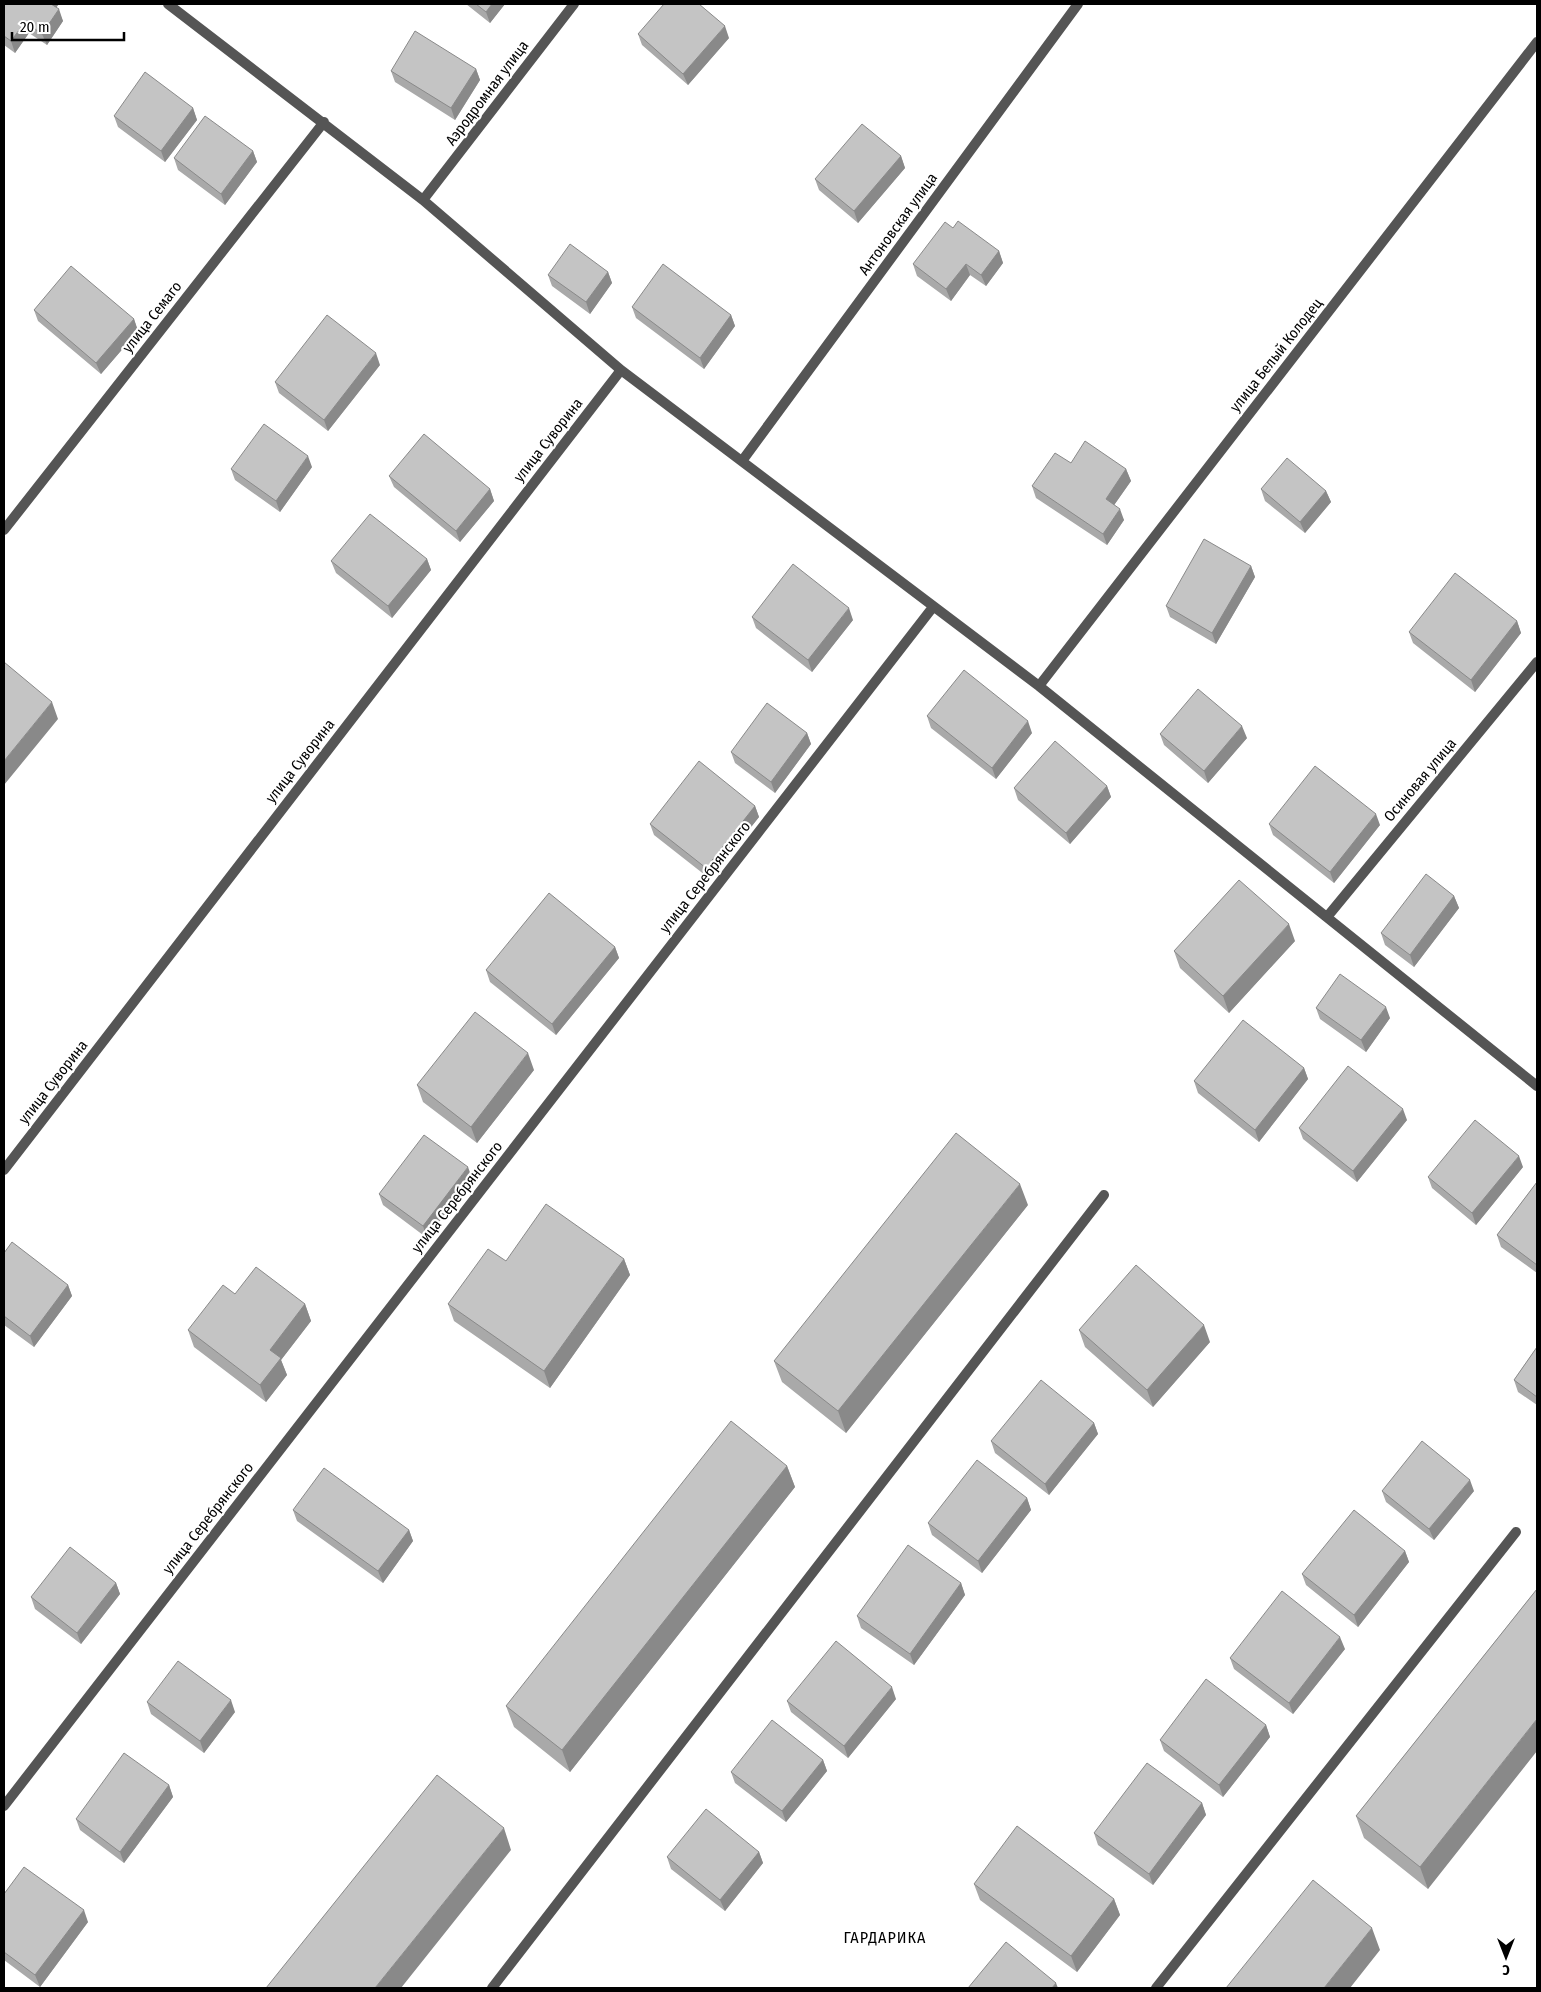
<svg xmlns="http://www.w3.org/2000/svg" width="1541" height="1992" viewBox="0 0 1541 1992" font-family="'Fira Sans Condensed',sans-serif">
	<rect width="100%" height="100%" fill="#fff"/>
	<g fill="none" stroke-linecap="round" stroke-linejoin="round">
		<!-- service -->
		<path stroke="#555" stroke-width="10" d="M492,1988l612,-793
			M1156,1988l360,-456"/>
		<!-- minor -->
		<path stroke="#555" stroke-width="10" d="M168,4l255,196 198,170 418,316 498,400
			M423,200l151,-196
			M742,461l336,-457
			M4,530l320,-408
			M1039,686l498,-644
			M1327,917l210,-255
			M4,1170l617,-800
			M4,1806l929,-1199"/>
	</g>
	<!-- wall -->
	<path fill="#a9a9a9" d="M4,4l52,3 7,14 -16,24 -18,-12 -14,20 -11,-8z
		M466,4h39l-15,19z
		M638,34l91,4 -41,47 -46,-40z
		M476,69l4,11 -25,40 -60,-38 -4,-11z
		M193,108l4,12 -32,42 -47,-35 -4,-11z
		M253,151l4,11 -32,43 -47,-35 -4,-12z
		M901,156l4,12 -47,55 -39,-33 -4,-11z
		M953,228l46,23 4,12 -17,23 -16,-11 -19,26 -34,-25 -4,-12z
		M608,272l4,11 -22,31 -38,-28 -4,-11z
		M632,307l99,8 4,11 -31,43 -68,-51z
		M34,310l100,9 4,12 -37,43 -63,-53z
		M380,365l-52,66 -49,-38 -4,-11z
		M1071,463l55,6 5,12 -17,24 10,15 -17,25 -71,-47 -4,-12z
		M312,467l-32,45 -45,-32 -4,-11z
		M389,476l101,13 4,12 -34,41 -66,-55z
		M1261,489l65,2 5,11 -26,31 -40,-32z
		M427,559l4,11 -39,48 -56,-45 -5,-12z
		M1251,566l4,11 -39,67 -46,-27 -4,-11z
		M752,617l101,3 -41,52 -56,-44z
		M1517,621l4,12 -46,59 -62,-49 -4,-11z
		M927,716l105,17 -36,46 -65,-51z
		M807,733l4,11 -36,49 -40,-30 -4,-11z
		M1160,734l87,4 -39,45 -44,-38z
		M1107,786l4,11 -41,47 -52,-44 -4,-12z
		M755,806l4,11 -49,62 -56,-44 -4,-11z
		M1269,824l111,1 -46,58 -61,-48z
		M1454,896l5,12 -45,59 -29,-22 -4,-12z
		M1295,941l-66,72 -49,-45 -6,-17z
		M615,947l4,11 -63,77 -66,-53 -4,-12z
		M1316,1008l74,10 -24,34 -46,-33z
		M1304,1068l4,11 -49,63 -61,-49 -4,-12z
		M534,1070l-57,73 -54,-41 -6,-17z
		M1407,1120l-50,62 -54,-43 -4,-11z
		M1523,1167l-47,58 -44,-37 -4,-11z
		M472,1178l-45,60 -44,-33 -4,-11z
		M1537,1182v91l-36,-26 -4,-12z
		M1028,1205l-182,228 -64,-51 -8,-21z
		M4,1253l64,32 4,11 -38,51 -30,-22z
		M624,1259l6,16 -80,113 -96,-67 -6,-17 58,-43z
		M235,1294l70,10 6,17 -30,39 6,15 -21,27 -72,-55 -6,-17z
		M1079,1330l131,12 -57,65 -68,-60z
		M1537,1347v58l-19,-13 -4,-12z
		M1094,1423l4,11 -49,61 -54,-42 -4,-12z
		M787,1466l8,21 -225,285 -56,-45 -8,-21z
		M1382,1491h92l-40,49 -48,-38z
		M1027,1498l4,12 -49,63 -50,-38 -4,-12z
		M293,1510l116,20 4,11 -30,42 -86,-62z
		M1405,1551l4,11 -51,65 -52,-42 -4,-11z
		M116,1583l4,11 -39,50 -46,-35 -4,-12z
		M961,1583l4,12 -51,70 -53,-37 -4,-12z
		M1537,1589l-109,300 -64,-51 -8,-22z
		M1345,1649l-52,65 -59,-45 -4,-11z
		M896,1699l-48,59 -57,-46 -4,-11z
		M147,1702l88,10 -31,41 -53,-39z
		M1266,1725l4,12 -47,60 -59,-46 -4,-11z
		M823,1760l4,11 -41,51 -51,-39 -4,-11z
		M169,1785l4,12 -49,66 -44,-33 -4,-11z
		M1202,1803l4,12 -53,70 -55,-40 -4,-12z
		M759,1852l4,11 -38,48 -54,-42 -4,-12z
		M974,1884l140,15 6,16 -43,57 -97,-72z
		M4,1894l84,28 -48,65 -36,-27z"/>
	<!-- shaded-wall -->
	<path fill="#898989" d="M49,4h10l-7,9z
		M492,4h13l-15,19 -4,-11z
		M59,9l4,12 -16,24 -5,-11z
		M25,22l4,11 -14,20 -4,-12z
		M725,26l4,12 -41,47 -5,-11z
		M476,69l4,11 -25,40 -4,-12z
		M193,108l4,12 -32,42 -4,-11z
		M253,151l4,11 -32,43 -4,-11z
		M901,156l4,12 -47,55 -4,-12z
		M999,251l4,12 -17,23 -5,-11z
		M966,264l4,11 -19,26 -5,-12z
		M608,272l4,11 -22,31 -4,-12z
		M731,315l4,11 -31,43 -4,-11z
		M134,319l4,12 -37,43 -5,-11z
		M376,353l4,12 -52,66 -4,-11z
		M308,456l4,11 -32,45 -4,-11z
		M1126,469l5,12 -21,30 -4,-12z
		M490,489l4,12 -34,41 -4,-11z
		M1326,491l5,11 -26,31 -5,-11z
		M1120,509l4,11 -17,25 -4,-11z
		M427,559l4,11 -39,48 -4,-12z
		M1251,566l4,11 -39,67 -4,-11z
		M849,608l4,12 -41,52 -4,-12z
		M1517,621l4,12 -46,59 -4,-12z
		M52,702l6,17 -54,66v-24z
		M1028,721l4,12 -36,46 -4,-11z
		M1242,726l5,12 -39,45 -4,-12z
		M807,733l4,11 -36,49 -4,-11z
		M1107,786l4,11 -41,47 -4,-11z
		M755,806l4,11 -49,62 -4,-11z
		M1376,814l4,11 -46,58 -4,-11z
		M1454,896l5,12 -45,59 -4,-12z
		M1289,924l6,17 -66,72 -6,-17z
		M615,947l4,11 -63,77 -4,-11z
		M1386,1007l4,11 -24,34 -5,-12z
		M528,1053l6,17 -57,73 -6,-16z
		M1304,1068l4,11 -49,63 -4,-12z
		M1403,1109l4,11 -50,62 -4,-11z
		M1519,1156l4,11 -47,58 -4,-12z
		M468,1167l4,11 -45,60 -4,-12z
		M1020,1184l8,21 -182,228 -8,-22z
		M624,1259l6,16 -80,113 -6,-17z
		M68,1285l4,11 -38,51 -4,-11z
		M305,1304l6,17 -30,39 6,15 -21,27 -6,-17 10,-35z
		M1204,1325l6,17 -57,65 -6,-17z
		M1094,1423l4,11 -49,61 -4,-11z
		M787,1466l8,21 -225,285 -8,-22z
		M1470,1480l4,11 -40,49 -5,-11z
		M1027,1498l4,12 -49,63 -4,-12z
		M409,1530l4,11 -30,42 -5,-12z
		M1405,1551l4,11 -51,65 -4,-12z
		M116,1583l4,11 -39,50 -4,-11z
		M961,1583l4,12 -51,70 -4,-11z
		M1340,1637l5,12 -52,65 -4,-11z
		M892,1687l4,12 -48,59 -4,-12z
		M231,1700l4,12 -31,41 -4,-12z
		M1537,1719v32l-109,138 -8,-22z
		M1266,1725l4,12 -47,60 -4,-12z
		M823,1760l4,11 -41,51 -4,-11z
		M169,1785l4,12 -49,66 -4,-11z
		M1202,1803l4,12 -53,70 -4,-11z
		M504,1828l7,22 -110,138h-26z
		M759,1852l4,11 -38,48 -5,-11z
		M1114,1899l6,16 -43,57 -6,-16z
		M84,1910l4,12 -48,65 -5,-12z
		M1372,1928l8,22 -30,38h-26z
		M1056,1983l2,5h-6z"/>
	<!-- building -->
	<path fill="#c4c4c4" stroke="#898989" d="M4,4h47l8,5 -17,25 -17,-12 -14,19 -7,-5z
		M476,4h16l-6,8z
		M664,4h35l26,22 -42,48 -45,-40z
		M415,31l61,38 -25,39 -60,-37z
		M145,72l48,36 -32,43 -47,-35z
		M205,116l48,35 -32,43 -47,-36z
		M862,124l39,32 -47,55 -39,-32z
		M958,221l41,30 -18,24 -15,-11 -20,25 -33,-25 32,-42 8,6z
		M570,244l38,28 -22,30 -38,-27z
		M663,264l68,51 -31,43 -68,-51z
		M71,266l63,53 -38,44 -62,-53z
		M327,315l49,38 -52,67 -49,-38z
		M264,424l44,32 -32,45 -45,-32z
		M424,434l66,55 -34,42 -67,-55z
		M1085,441l41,28 -20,30 14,10 -17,25 -71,-48 23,-33 16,10z
		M1287,458l39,33 -26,31 -39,-33z
		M370,514l57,45 -39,47 -57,-45z
		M1204,539l47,27 -39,67 -46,-27z
		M793,564l56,44 -41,52 -56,-43z
		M1455,573l62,48 -46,59 -62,-48z
		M4,662l48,40 -48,59z
		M964,670l64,51 -36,47 -65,-52z
		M1198,689l44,37 -38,45 -44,-37z
		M767,703l40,30 -36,49 -40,-30z
		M1055,741l52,45 -41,47 -52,-45z
		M699,761l56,45 -49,62 -56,-44z
		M1315,766l61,48 -46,58 -61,-48z
		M1426,874l28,22 -44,59 -29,-22z
		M1239,880l50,44 -66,72 -49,-45z
		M549,893l66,54 -63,77 -66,-54z
		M1340,974l46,33 -25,33 -45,-32z
		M475,1012l53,41 -57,74 -54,-42z
		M1243,1020l61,48 -49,62 -61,-49z
		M1348,1066l55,43 -50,62 -54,-43z
		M1475,1120l44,36 -47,57 -44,-36z
		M956,1133l64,51 -182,227 -64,-50z
		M424,1135l44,32 -45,59 -44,-32z
		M1537,1182v83l-40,-30z
		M546,1204l78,55 -80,112 -96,-67 40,-55 18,12z
		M12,1242l56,43 -38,51 -26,-20v-63z
		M1136,1265l68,60 -57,65 -68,-60z
		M256,1267l49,37 -35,46 11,8 -21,27 -72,-55 35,-45 12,9z
		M1537,1347v50l-23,-17z
		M1041,1380l53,43 -49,61 -54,-43z
		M731,1421l56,45 -225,284 -56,-44z
		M1422,1441l48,39 -41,49 -47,-38z
		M977,1460l50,38 -49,63 -50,-38z
		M324,1468l85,62 -31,41 -85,-61z
		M1354,1510l51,41 -51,64 -52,-41z
		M908,1545l53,38 -51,71 -53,-38z
		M70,1547l46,36 -39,50 -46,-36z
		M1537,1589v130l-117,148 -64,-51z
		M1282,1591l58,46 -51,66 -59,-45z
		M836,1641l56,46 -48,59 -57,-45z
		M178,1661l53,39 -31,41 -53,-39z
		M1206,1679l60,46 -47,60 -59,-45z
		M772,1720l51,40 -41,51 -51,-39z
		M124,1753l45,32 -49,67 -44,-33z
		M1147,1763l55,40 -53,71 -55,-41z
		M437,1775l67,53 -129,160h-109z
		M706,1809l53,43 -39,48 -53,-43z
		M1017,1826l97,73 -43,57 -97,-72z
		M24,1867l60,43 -49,65 -31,-23v-58z
		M1313,1880l59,48 -48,60h-98z
		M1006,1942l50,41 -4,5h-84z"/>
	<g text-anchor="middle" stroke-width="4.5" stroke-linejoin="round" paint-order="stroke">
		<!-- street labels -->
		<g font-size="15" fill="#000" stroke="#fff">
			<text transform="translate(487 93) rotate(-53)" y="5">Аэродромная улица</text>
			<text transform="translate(898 224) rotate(-54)" y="5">Антоновская улица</text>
			<text transform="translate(152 317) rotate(-52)" y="5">улица Семаго</text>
			<text transform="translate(1276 355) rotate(-52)" y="5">улица Белый Колодец</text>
			<text transform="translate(548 440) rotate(-52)" y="5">улица Суворина</text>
			<text transform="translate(300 761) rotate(-52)" y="5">улица Суворина</text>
			<text transform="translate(1420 780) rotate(-50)" y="5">Осиновая улица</text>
			<text transform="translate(705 877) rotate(-52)" y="5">улица Серебрянского</text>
			<text transform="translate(53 1082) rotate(-52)" y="5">улица Суворина</text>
			<text transform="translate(457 1197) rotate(-52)" y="5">улица Серебрянского</text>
			<text transform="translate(208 1518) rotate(-52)" y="5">улица Серебрянского</text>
		</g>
		<!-- neighbourhood labels -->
		<g font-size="16" letter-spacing="1" fill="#000" stroke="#fff">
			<text x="885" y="1943">ГАРДАРИКА</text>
		</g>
	</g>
	<!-- border -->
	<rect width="1541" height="1992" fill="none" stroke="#000000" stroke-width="10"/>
	<!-- north arrow -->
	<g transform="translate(1506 1957) rotate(180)" stroke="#ffffff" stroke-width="4" paint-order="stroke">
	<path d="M0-4L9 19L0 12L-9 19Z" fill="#000000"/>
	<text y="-8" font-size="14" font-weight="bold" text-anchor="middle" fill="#000000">С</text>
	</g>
	<!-- scale -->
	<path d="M12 32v8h112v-8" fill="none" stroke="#000000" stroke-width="2.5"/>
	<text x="20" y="32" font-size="15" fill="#000000" stroke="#ffffff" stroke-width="4" paint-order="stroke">20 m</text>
</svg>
